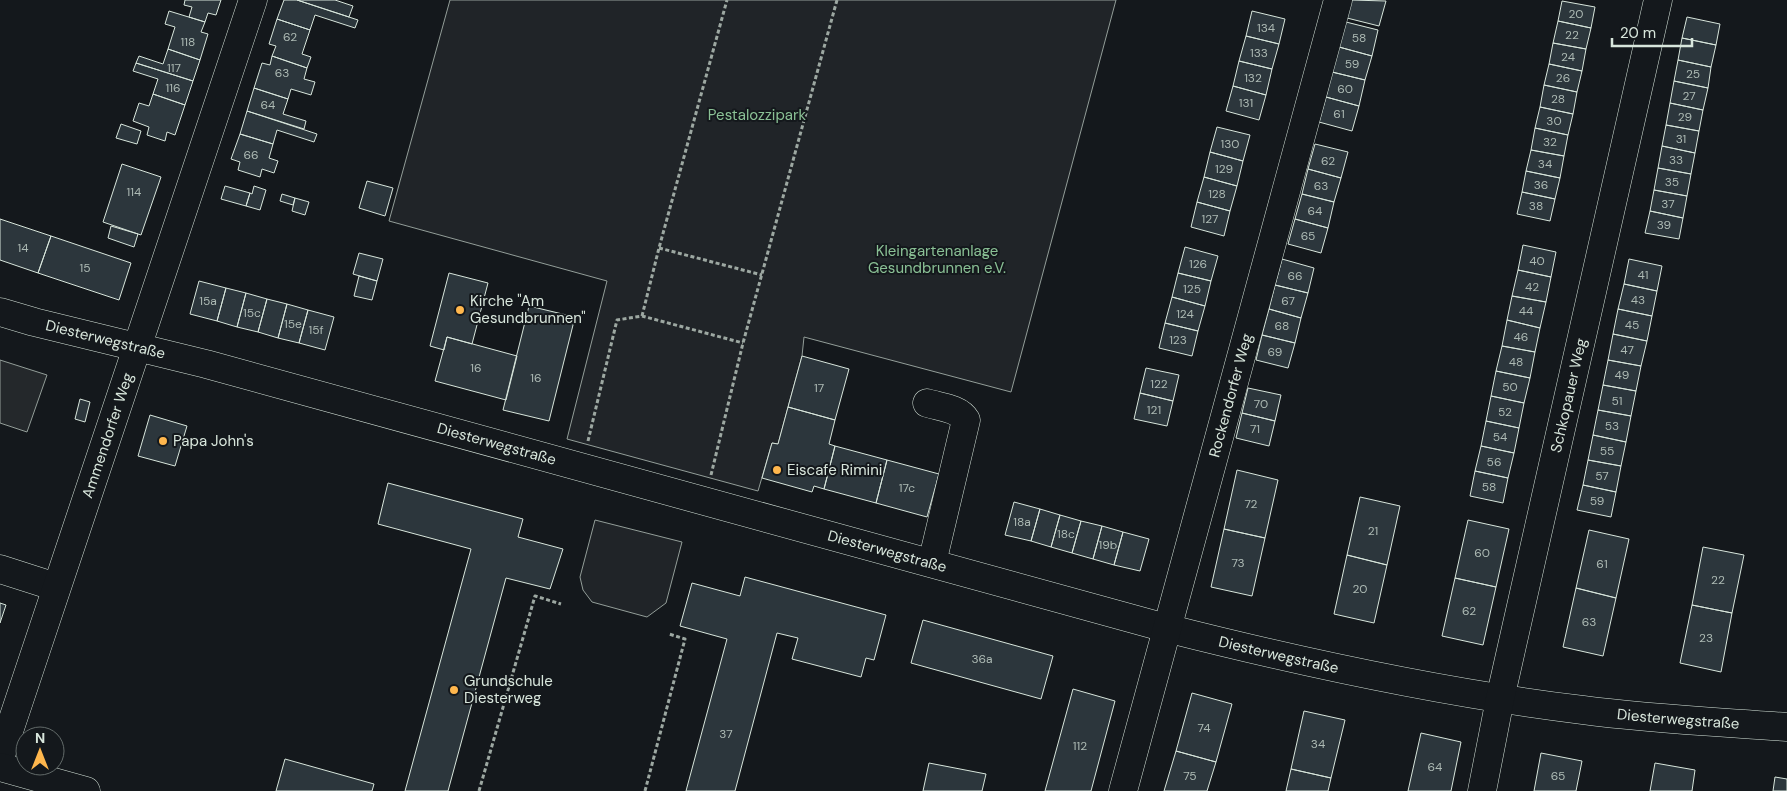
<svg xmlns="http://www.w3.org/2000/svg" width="1787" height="791" viewBox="0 0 1787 791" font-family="'DM Sans',sans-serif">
	<rect width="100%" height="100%" fill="#14181c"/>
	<!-- green -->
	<path fill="#202428" stroke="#939e99" d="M450,0h666l-105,392 -207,-55 -2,19 -24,88 -6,-1 -14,48 -191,-52 40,-158 -218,-60z
		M595,520l87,22 -16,61 -19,14 -55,-15 -9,-12 -3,-13z"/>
	<!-- parking -->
	<path fill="#24282b" stroke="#939e99" d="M0,360l47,15 -20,57 -27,-9z"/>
	<!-- building -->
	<path fill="#2c363c" stroke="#d8e6dc" d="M185,0h36l-5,15 -8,-2 -3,9 -16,-5 3,-10 -8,-2z
		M284,0h13l61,20 -3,8 -40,-13 -5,15 -33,-11z
		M297,0h38l18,6 -4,11z
		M1351,0l35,1 -7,25 -32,-8z
		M1562,1l33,6 -4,21 -33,-7z
		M169,11l36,11 -4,10 7,2 -8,26 -32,-11 7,-22 -10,-3z
		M1252,11l33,8 -6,25 -33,-8z
		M1687,17l33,7 -4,21 -34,-7z
		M277,19l33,11 -8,24 9,3 -4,11 -35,-12 4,-10 -7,-2z
		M1558,21l33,7 -5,21 -33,-6z
		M1346,22l32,8 -6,26 -33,-9z
		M1246,36l33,8 -7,25 -33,-8z
		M1682,38l34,7 -5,22 -33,-7z
		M1553,43l33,6 -4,22 -33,-7z
		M1339,47l33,9 -7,24 -33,-8z
		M168,49l32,11 -7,21 -57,-18 3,-7 24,8z
		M272,56l35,12 -3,11 11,3 -4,13 -20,-6 -3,10 -34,-11 8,-25 8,2z
		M1678,60l33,7 -3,21 -34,-7z
		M1239,61l33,8 -6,26 -33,-9z
		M136,63l57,18 -8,24 -32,-11 5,-15 -25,-8z
		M1549,64l33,7 -5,21 -33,-7z
		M1332,72l33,8 -6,26 -33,-9z
		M1674,81l34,7 -5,22 -33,-7z
		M1544,85l33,7 -4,22 -33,-7z
		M1233,86l33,9 -7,25 -33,-9z
		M254,88l34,11 -5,15 23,7 -2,8 -57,-18z
		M153,94l32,11 -10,30 -8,-3 -2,9 -18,-6 2,-8 -16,-6 6,-18 10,3z
		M1326,97l33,9 -7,25 -33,-9z
		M1670,103l33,7 -4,21 -33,-6z
		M1540,107l33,7 -5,21 -33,-7z
		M247,111l70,23 -3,8 -37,-12 -4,14 -33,-10z
		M121,124l20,7 -4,13 -21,-6z
		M1666,125l33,6 -4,22 -33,-7z
		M1217,127l33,8 -7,26 -33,-9z
		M1535,128l33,7 -4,21 -33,-6z
		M240,134l33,10 -4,14 9,3 -4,12 -12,-4 -2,8 -22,-7 2,-8 -9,-3z
		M1315,144l33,8 -7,26 -33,-9z
		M1662,146l33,7 -4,21 -33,-6z
		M1531,150l33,6 -4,22 -34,-7z
		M1210,152l33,9 -6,25 -33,-9z
		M122,164l39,13 -20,58 -38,-13z
		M1658,168l33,6 -4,22 -33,-6z
		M1308,169l33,9 -7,24 -32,-8z
		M1526,171l34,7 -5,21 -33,-7z
		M1204,177l33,9 -7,25 -33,-9z
		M367,181l26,7 -8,28 -26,-8z
		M225,186l25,7 -4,13 -25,-7z
		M254,186l12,4 -6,20 -14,-4 4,-13 2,1z
		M1654,190l33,6 -4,22 -33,-7z
		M1522,192l33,7 -5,22 -33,-7z
		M282,194l13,4 -2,7 -13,-4z
		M1302,194l32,8 -6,26 -33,-9z
		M295,198l14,4 -4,13 -13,-4z
		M1197,202l33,9 -6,25 -33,-9z
		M1650,211l33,7 -4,21 -34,-6z
		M0,219l51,17 -13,37 -38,-13z
		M1295,219l33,9 -7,25 -33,-9z
		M111,226l27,8 -4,13 -26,-9z
		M51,236l80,27 -12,37 -81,-27z
		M1523,245l33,7 -5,25 -33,-7z
		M1185,247l33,9 -7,25 -33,-8z
		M359,253l24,6 -6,22 -24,-7z
		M1282,259l32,9 -6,25 -33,-8z
		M1629,259l33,7 -5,25 -33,-7z
		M1518,270l33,7 -5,25 -34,-6z
		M449,273l39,10 -16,61 -25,-7 -3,13 -14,-4z
		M1178,273l33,8 -6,25 -33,-9z
		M359,276l18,5 -5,19 -18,-4z
		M199,281l27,7 -9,33 -27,-7z
		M1624,284l33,7 -5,25 -34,-7z
		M1275,285l33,8 -7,25 -32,-9z
		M226,288l20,5 -9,34 -20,-6z
		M246,293l21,6 -9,33 -21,-5z
		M1512,296l34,6 -6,26 -33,-8z
		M1172,297l33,9 -7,25 -33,-8z
		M267,299l20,5 -9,34 -20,-6z
		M287,304l21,6 -9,33 -21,-5z
		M529,306l46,11 -26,104 -46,-11z
		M1269,309l32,9 -6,25 -33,-8z
		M1618,309l34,7 -5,25 -34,-7z
		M308,310l26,7 -9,33 -26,-7z
		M1507,320l33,8 -5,24 -33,-6z
		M1165,323l33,8 -6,25 -33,-8z
		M1613,334l34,7 -6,25 -33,-6z
		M1262,335l33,8 -7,25 -32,-8z
		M447,337l70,19 -11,44 -71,-19z
		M1502,346l33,6 -5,26 -34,-7z
		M802,356l47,13 -14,51 -47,-13z
		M1608,360l33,6 -5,25 -33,-6z
		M1146,368l33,7 -6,26 -33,-8z
		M1496,371l34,7 -6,25 -33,-7z
		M1603,385l33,6 -5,25 -33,-6z
		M1248,388l33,7 -6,26 -33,-8z
		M1140,393l33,8 -6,25 -33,-7z
		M1491,396l33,7 -5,25 -33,-7z
		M80,399l10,3 -5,20 -10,-3z
		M788,407l47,13 -6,24 6,2 -11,43 -10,-3 -2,6 -50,-14 10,-35 6,1z
		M1598,410l33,6 -5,26 -33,-7z
		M1242,413l33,8 -6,25 -33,-8z
		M150,415l37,11 -12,40 -37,-10z
		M1486,421l33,7 -5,25 -33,-7z
		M1593,435l33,7 -5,24 -33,-6z
		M835,446l52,14 -11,43 -52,-14z
		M1481,446l33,7 -6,25 -33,-7z
		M887,460l52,14 -12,43 -51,-14z
		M1588,460l33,6 -5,26 -33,-7z
		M1237,470l41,10 -13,58 -41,-9z
		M1475,471l33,7 -5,25 -33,-7z
		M388,483l135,36 -5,18 45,12 -13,40 -44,-11 -58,213h-43l66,-242 -93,-25z
		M1583,485l33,7 -5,25 -34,-7z
		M1360,497l40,9 -13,59 -40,-10z
		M1014,502l26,7 -9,32 -26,-6z
		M1040,509l20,6 -9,32 -20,-6z
		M1060,515l21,6 -9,32 -21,-6z
		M1468,520l41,9 -13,58 -41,-9z
		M1081,521l21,5 -9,33 -21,-6z
		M1102,526l21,6 -9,33 -21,-6z
		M1224,529l41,9 -13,58 -41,-9z
		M1589,530l40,9 -13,59 -40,-10z
		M1123,532l26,7 -9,32 -26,-6z
		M1703,547l41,8 -12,58 -40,-8z
		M1347,555l40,10 -13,58 -40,-9z
		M745,577l141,38 -12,45 -8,-2 -5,19 -69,-18 6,-21 -21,-5 -42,158h-49l41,-152 -47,-13 12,-43 48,13z
		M1455,578l41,9 -13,58 -41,-9z
		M1576,588l40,10 -13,58 -40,-9z
		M0,603l6,2 -6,18z
		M1692,605l40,8 -11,59 -41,-9z
		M923,620l130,36 -12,43 -130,-36z
		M1073,689l42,12 -24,90h-46z
		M1192,693l40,11 -16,58 -40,-11z
		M1304,711l41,9 -14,58 -40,-9z
		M1421,733l40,9 -10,49h-43z
		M1176,751l40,11 -9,29h-43z
		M1541,753l41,8 -6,30h-42z
		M285,759l89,25 -2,7h-96z
		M929,763l57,11 -4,17h-59z
		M1655,763l40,7 -3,21h-42z
		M1291,769l40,9 -3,13h-42z
		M1775,777l12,2v12h-14z"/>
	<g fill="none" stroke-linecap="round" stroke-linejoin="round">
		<!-- minor casing -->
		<g stroke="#d8e6dc" stroke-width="29">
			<g id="minor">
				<path id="s1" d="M0,312l34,10 172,42 960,264c138,35 276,65 417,82 67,9 136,12 204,17"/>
				<path d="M927,403c13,4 32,5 39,17l-34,143"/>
				<path d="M0,569l56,18"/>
				<path id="s2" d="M0,758l253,-758"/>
				<path d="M0,767l86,24"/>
				<path id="s3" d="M1123,791l215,-791"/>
				<path id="s4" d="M1482,791l18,-92 158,-699"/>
			</g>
		</g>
		<!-- path -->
		<path stroke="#9da8a2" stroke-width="3" stroke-dasharray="4 2.5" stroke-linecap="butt" d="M659,248l103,27
			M642,316l17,-68 68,-248
			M588,441l29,-121 25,-4 101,27
			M711,475l32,-132 94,-343
			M479,791l56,-195 26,8
			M645,791l40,-152 -16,-5"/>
		<!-- minor -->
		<use href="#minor" stroke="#14181c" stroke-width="28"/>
	</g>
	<!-- markers -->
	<g fill="#ffb74d" stroke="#14181c" stroke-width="2">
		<circle cx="460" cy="310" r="5"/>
		<circle cx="163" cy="441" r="5"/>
		<circle cx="777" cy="470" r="5"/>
		<circle cx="454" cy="690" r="5"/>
	</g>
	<g text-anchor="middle" stroke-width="4" stroke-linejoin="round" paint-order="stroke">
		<!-- number labels -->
		<g font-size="12" fill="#adbab4">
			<text x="1576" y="18">20</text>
			<text x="1266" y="32">134</text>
			<text x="1572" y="39">22</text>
			<text x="290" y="41">62</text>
			<text x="1359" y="42">58</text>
			<text x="188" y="46">118</text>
			<text x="1259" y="57">133</text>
			<text x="1568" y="61">24</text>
			<text x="1352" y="68">59</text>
			<text x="174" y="72">117</text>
			<text x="282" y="77">63</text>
			<text x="1693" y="78">25</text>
			<text x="1253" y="82">132</text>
			<text x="1563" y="82">26</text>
			<text x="173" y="92">116</text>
			<text x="1345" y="93">60</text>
			<text x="1689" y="100">27</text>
			<text x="1558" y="103">28</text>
			<text x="1246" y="107">131</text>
			<text x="268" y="109">64</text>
			<text x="1339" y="118">61</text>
			<text x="1685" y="121">29</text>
			<text x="1554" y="125">30</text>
			<text x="1681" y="143">31</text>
			<text x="1550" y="146">32</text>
			<text x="1230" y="148">130</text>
			<text x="251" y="159">66</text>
			<text x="1676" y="164">33</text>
			<text x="1328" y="165">62</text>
			<text x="1545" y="168">34</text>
			<text x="1224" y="173">129</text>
			<text x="1672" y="186">35</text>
			<text x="1541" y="189">36</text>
			<text x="1321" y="190">63</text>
			<text x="134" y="196">114</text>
			<text x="1217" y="198">128</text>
			<text x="1668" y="208">37</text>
			<text x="1536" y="210">38</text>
			<text x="1315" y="215">64</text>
			<text x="1210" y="223">127</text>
			<text x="1664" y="229">39</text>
			<text x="1308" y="240">65</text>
			<text x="23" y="252">14</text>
			<text x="1537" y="265">40</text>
			<text x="1198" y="268">126</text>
			<text x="85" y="272">15</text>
			<text x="1643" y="279">41</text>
			<text x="1295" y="280">66</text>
			<text x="1532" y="291">42</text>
			<text x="1192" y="293">125</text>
			<text x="1638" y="304">43</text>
			<text x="208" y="305">15a</text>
			<text x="1288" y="305">67</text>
			<text x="1526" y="315">44</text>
			<text x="252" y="317">15c</text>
			<text x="1185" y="318">124</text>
			<text x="293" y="328">15e</text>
			<text x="1632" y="329">45</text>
			<text x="1282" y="330">68</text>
			<text x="316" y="334">15f</text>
			<text x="1521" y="341">46</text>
			<text x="1178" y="344">123</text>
			<text x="1627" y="354">47</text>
			<text x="1275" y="356">69</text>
			<text x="1516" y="366">48</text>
			<text x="476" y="372">16</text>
			<text x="1622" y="379">49</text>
			<text x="536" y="382">16</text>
			<text x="1159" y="388">122</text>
			<text x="1510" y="391">50</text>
			<text x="819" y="392">17</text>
			<text x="1617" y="405">51</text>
			<text x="1261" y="408">70</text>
			<text x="1154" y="414">121</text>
			<text x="1505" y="416">52</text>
			<text x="1612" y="430">53</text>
			<text x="1255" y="433">71</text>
			<text x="1500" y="441">54</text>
			<text x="1607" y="455">55</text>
			<text x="1494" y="466">56</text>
			<text x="1602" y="480">57</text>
			<text x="1489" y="491">58</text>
			<text x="907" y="492">17c</text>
			<text x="1597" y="505">59</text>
			<text x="1251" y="508">72</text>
			<text x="1022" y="526">18a</text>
			<text x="1373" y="535">21</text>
			<text x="1066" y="538">18c</text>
			<text x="1108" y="549">19b</text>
			<text x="1482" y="557">60</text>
			<text x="1238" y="567">73</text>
			<text x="1602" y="568">61</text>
			<text x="1718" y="584">22</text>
			<text x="1360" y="593">20</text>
			<text x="1469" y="615">62</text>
			<text x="1589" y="626">63</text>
			<text x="1706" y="642">23</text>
			<text x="982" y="663">36a</text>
			<text x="1204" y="732">74</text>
			<text x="726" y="738">37</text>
			<text x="1318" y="748">34</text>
			<text x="1080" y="750">112</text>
			<text x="1435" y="771">64</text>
			<text x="1190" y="780">75</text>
			<text x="1558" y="780">65</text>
		</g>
		<!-- park labels -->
		<g font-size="15" fill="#8ac095" stroke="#14181c">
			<text x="757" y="120">Pestalozzipark</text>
			<text x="937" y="256">Kleingartenanlage<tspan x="937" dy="17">Gesundbrunnen e.V.</tspan></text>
		</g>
		<!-- poi labels -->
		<g font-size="15" fill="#d8e6dc" stroke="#14181c" text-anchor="start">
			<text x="470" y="306">Kirche "Am<tspan x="470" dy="17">Gesundbrunnen"</tspan></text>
			<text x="173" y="446">Papa John's</text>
			<text x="787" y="475">Eiscafe Rimini</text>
			<text x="464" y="686">Grundschule<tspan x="464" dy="17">Diesterweg</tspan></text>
		</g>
		<!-- street labels -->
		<g font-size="15" fill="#d8e6dc" stroke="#14181c">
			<text dy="5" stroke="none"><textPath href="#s1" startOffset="109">Diesterwegstraße</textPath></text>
			<text dy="5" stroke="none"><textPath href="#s3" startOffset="410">Rockendorfer Weg</textPath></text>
			<text dy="5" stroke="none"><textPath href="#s4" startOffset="405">Schkopauer Weg</textPath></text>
			<text dy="5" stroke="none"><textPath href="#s2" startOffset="340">Ammendorfer Weg</textPath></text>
			<text dy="5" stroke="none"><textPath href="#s1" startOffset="514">Diesterwegstraße</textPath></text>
			<text dy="5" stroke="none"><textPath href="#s1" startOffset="919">Diesterwegstraße</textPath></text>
			<text dy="5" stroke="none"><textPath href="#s1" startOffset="1324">Diesterwegstraße</textPath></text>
			<text dy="5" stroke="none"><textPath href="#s1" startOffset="1729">Diesterwegstraße</textPath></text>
		</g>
	</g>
	<!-- north arrow -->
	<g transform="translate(40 751)"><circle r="24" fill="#14181c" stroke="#626a69"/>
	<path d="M0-4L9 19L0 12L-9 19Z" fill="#ffb74d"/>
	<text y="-8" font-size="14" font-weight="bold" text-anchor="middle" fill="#d8e6dc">N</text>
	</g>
	<!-- scale -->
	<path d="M1612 38v8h80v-8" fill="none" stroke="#d8e6dc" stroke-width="2.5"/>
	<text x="1620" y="38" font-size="15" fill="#d8e6dc" stroke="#14181c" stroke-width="4" paint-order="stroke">20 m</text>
</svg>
